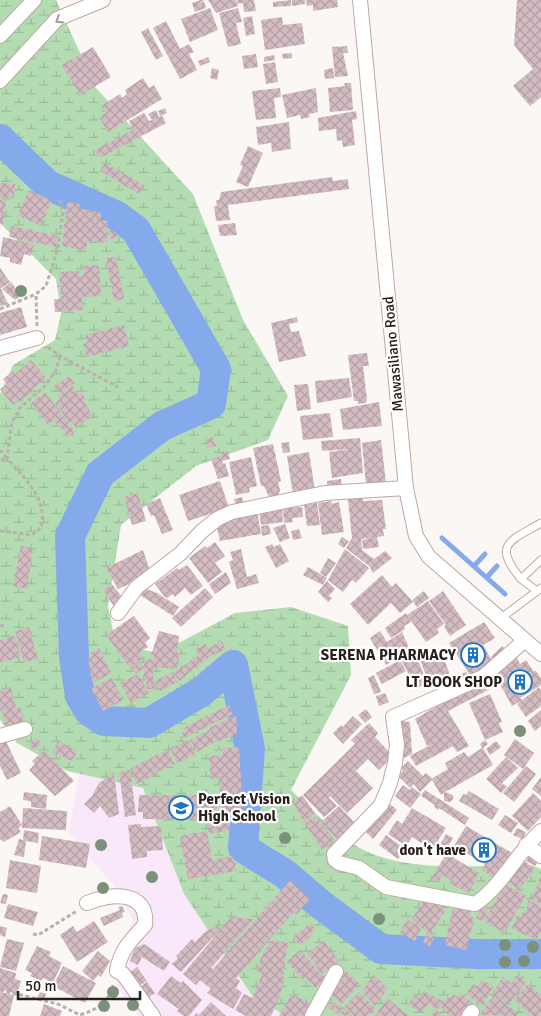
<svg xmlns="http://www.w3.org/2000/svg" width="541" height="1016" viewBox="0 0 541 1016" font-family="Signika,sans-serif">
	<defs>
		<pattern id="wetland-marsh" width="20" height="14" patternUnits="userSpaceOnUse" patternTransform="scale(1.25)"><rect width="20" height="14" fill="#b3dcb3"/><path d="M1 5h8M5 5V1M11 12h8M15 12V8" fill="none" stroke="#9abc99"/></pattern>
		<pattern id="building-cross-hatch" width="8" height="8" patternUnits="userSpaceOnUse" patternTransform="scale(1.25)"><rect width="8" height="8" fill="#d3bbc2"/><path d="M0 0l8 8M0 8l8-8" fill="none" stroke="#b5a0a6"/></pattern>
	</defs>
	<rect width="100%" height="100%" fill="#fbf7f5"/>
	<!-- education -->
	<path fill="#f8e8fa" d="M128,759l183,257h-173l-21,-29 -3,-27 19,-39 -14,-29 -50,-59 11,-66z"/>
	<!-- wetland -->
	<path fill="url(#wetland-marsh)" d="M0,0h56l40,88 97,106 50,126 45,76 -20,44 -72,26 -75,59 -13,81 8,39 44,8 75,-40 56,-6 57,19 3,49 -60,115c21,20 42,42 67,57 47,27 120,18 173,18l10,4v147h-255l-33,-19 -69,-103 -41,-106 -76,-17 -50,-28 -17,-23v-326l13,-29 42,-25 6,-26 -5,-35 -56,-56z"/>
	<g fill="none" stroke-linecap="round" stroke-linejoin="round">
		<!-- stream -->
		<path stroke="#85aaec" stroke-width="5" d="M442,538l63,56
			M474,566l11,-12
			M487,577l10,-11"/>
		<!-- river -->
		<path stroke="#85aaec" stroke-width="30" d="M0,139l48,46 69,31 19,14 80,139 -5,35 -49,22 -62,48 -30,62 4,121 6,39 9,15 15,10 45,2 52,-31 32,-27 17,84 -7,99 42,26 35,30 61,45 97,5h63"/>
	</g>
	<!-- building -->
	<path fill="url(#building-cross-hatch)" d="M201,0h4l-6,3 5,-1 2,6 -11,4 -3,-9z
		M208,0h28l2,6 -22,7z
		M237,0h17l2,11 -12,1 -1,-9 -5,1z
		M291,0v6l-18,1v-5z
		M292,0h13v4l-13,2z
		M306,0h31l1,7 -25,4v-6l-6,1z
		M517,0h24v97l-11,9 -17,-20 20,-17 -19,-24z
		M210,8l8,22 -28,12 -9,-23z
		M238,8l4,14 -6,1 5,21 -13,3 -9,-34z
		M252,16l3,18 -9,2 -3,-18z
		M282,17l1,8 19,-2 3,21 -40,6 -4,-30z
		M166,21l14,28 9,-5 5,8 -5,2 8,16 -17,9 -27,-51z
		M148,28l15,28 -7,4 -15,-28z
		M347,46l1,7h-5l5,23 -13,1 -3,-30z
		M93,47l18,30 -31,18 -18,-30z
		M292,53v5l-9,1 -1,-5z
		M256,54l2,13 -14,2 -2,-13z
		M274,55l1,5 -11,2v-5z
		M208,57l2,5 -10,4 -2,-5z
		M275,62l3,20 -12,2 -3,-20z
		M212,68l7,2 -2,10 -7,-2z
		M333,68l1,10 -9,1 -1,-9z
		M143,78l6,10 5,-3 8,14 -54,33 -9,-15 7,-4 -5,-7 19,-12 2,4 5,-4 -2,-4z
		M344,83h7l2,27 -23,2 -2,-24 17,-2z
		M280,88l1,9 -7,1 2,20 -20,2 -4,-29z
		M316,88l2,24 -9,2 1,3 -9,2 -1,-4 -13,3 -5,-23z
		M165,108l2,5 -7,3 -2,-5z
		M156,110l3,7 3,-2 4,8 -66,35 -5,-8 38,-20 -4,-9 15,-8 5,8 3,-1 -4,-6z
		M356,111l1,8 -5,1 3,25 -12,2 -1,-7 -5,1 -1,-12 -17,2 -1,-13z
		M289,122l2,27 -19,3 -1,-9 -13,2 -2,-18z
		M248,146l15,7 -15,34 -12,-5 7,-16 -3,-1z
		M105,163l39,22 -5,9 -39,-23z
		M332,177l1,4 15,-2 1,10 -121,16 2,15 -14,1 -2,-15h3l-1,-6h3l2,-8z
		M0,183l15,1 -1,14 -14,-1z
		M29,190l23,11 -11,25 -23,-11z
		M0,200h6l-3,25 -3,-1z
		M67,202l13,2 -1,4 22,5v7l7,1 -1,22 -20,-2 -1,10 -24,-5z
		M235,223l2,12 -17,1 -2,-11z
		M11,226l47,10 -2,11 -47,-10z
		M109,230l8,3 -1,6h-6z
		M3,237l31,7 -3,12 -7,-2 -3,11 -11,-3v-4l-10,-2z
		M116,257l8,42 -10,2 -8,-43z
		M99,265l2,31 -19,1 1,13 -28,2 -1,-13h7l-2,-27 20,-1v5l5,-1 -1,-9z
		M0,268l10,14 -10,7z
		M11,282l10,14 -6,4 -13,-11z
		M0,289h1l7,15 -8,2z
		M21,307l6,20 -27,8v-22z
		M297,317l1,5 -9,2 2,8 8,-1 7,25 -27,6 -8,-39z
		M124,325l5,21 -42,11 -4,-13 4,-1 -2,-8z
		M367,353l2,13h-6l4,33 -1,4 -8,1v-3h-4l-6,-46z
		M31,360l15,18 -14,12 1,2 -20,13 -13,-16 7,-5 -4,-5 10,-8 2,3z
		M69,376l6,7 -15,11 -6,-8z
		M349,378l3,19 -35,6 -2,-22z
		M308,384l3,25 -14,2 -3,-26z
		M73,386l5,8 3,-2 6,8 -3,2 9,14 -17,12 -4,-7 -3,2 -14,-21 5,-3 -2,-3z
		M45,392l30,40 -7,5 -13,-17 -7,5 -17,-22z
		M379,402l3,24 -39,4 -3,-21z
		M330,413l3,24 -30,3 -3,-24z
		M213,437l3,9 -8,2 -2,-7z
		M360,438l3,35 -31,5 -3,-26 21,-3 -28,2 -1,-10z
		M381,440l5,43 -20,2 -4,-42z
		M289,442l1,10 -7,1 -2,-10z
		M273,444l8,37 -3,1 2,8 -2,6 -9,1 -5,-11h-3l-8,-38z
		M228,451l2,8 -8,2 1,3 2,-1 4,13 -11,3 -7,-20 11,-3 -1,-3z
		M309,452l6,39 -22,4 -6,-39z
		M251,457l6,29 -8,2 1,4 -14,3 -7,-33z
		M341,479l1,11 -14,2 -1,-11z
		M220,481l9,27 -41,13 -9,-26z
		M138,493l8,28 -14,4 -8,-28z
		M242,497l2,8 -8,2 -2,-8z
		M363,497v4l19,-1 4,29h-3l1,7 -7,1 2,10 -16,2 -1,-9 12,-3 -13,2 1,11 12,9 11,-8 7,7 -19,15 -4,-7 -23,-18 6,-10 -4,-39z
		M160,498l13,32 -11,4 -8,-19 -3,1 -5,-12z
		M331,501l1,3 7,-2 5,30 -22,3 -4,-32z
		M317,503l3,22 -13,1 -3,-21z
		M282,507l1,15 -22,3 -2,-15z
		M302,507l1,10 -11,1 1,4 -9,1 -1,-15z
		M257,511l4,23 -41,7 -3,-13 2,-3 9,-7z
		M285,524l5,14 -10,4 -7,-14z
		M269,525l2,9 -9,2 -1,-10z
		M299,529l3,9 -9,2 -2,-9z
		M342,537l7,4 -5,7 -6,-4z
		M215,542l10,14 -10,7 7,9 -14,11 -19,-25 16,-12 2,2z
		M272,544l2,3 6,-3 9,17 -13,7 -11,-21z
		M21,546l12,2 -6,41 -14,-3z
		M241,549l6,28 9,-3 3,9 -22,6 -8,-27 4,-2 -3,-8z
		M345,549l24,19 -13,15 -4,-3 -9,12 -15,-12z
		M143,550l8,24 -33,15 -12,-21z
		M328,558l8,5 -10,14 -6,-4z
		M187,565l16,21 -12,9 -6,-7 -10,9 -2,-3 -6,4 -3,-2 -9,-12 22,-16 2,2z
		M308,567l19,11 -4,7 -20,-10z
		M226,572l5,11 -16,11 -6,-10z
		M382,575l10,12 4,-4 17,19 -13,11 -9,-10 -23,22 -18,-21z
		M327,581l8,8 -6,7 3,2 -4,4 -10,-10z
		M112,584l13,17 -10,7 -12,-18z
		M144,588l13,5 22,14 -6,9 -33,-21z
		M205,588l8,9 -32,30 -9,-9z
		M424,591l5,7 -12,9 -5,-7z
		M443,591l23,34 -16,11 -6,-9 2,-2 -17,-24z
		M428,601l16,23 -7,5 2,4 -13,9 -19,-27z
		M406,613l5,9 -7,4 1,3 -14,9 -6,-10z
		M134,616l16,22 -5,5 3,4 -8,5 3,6 -13,10 -24,-33z
		M484,622l11,16 -12,7 11,19 -22,14 -23,-35z
		M29,627l9,32 -14,3 -9,-31z
		M159,631l20,5 -2,17 3,1 -3,15 -22,-2 -2,7 2,15h-8l-4,-21 -7,6 -5,-6 9,-6 4,5 1,-8 8,1v7l1,-11 -3,-1z
		M380,631l7,11 15,-10 8,18 -24,15 -16,-27z
		M15,636l6,21 -21,6v-23z
		M222,641l4,8 -15,7 -32,25 -5,-8 25,-18 -4,-6 10,-5 3,5z
		M502,646l4,4 -11,13 -4,-6z
		M99,648l12,26 -19,9 -4,-25 4,-2 -2,-3z
		M440,648l11,30 15,-6 6,8 -32,10 -2,-5 -8,3 -11,-32z
		M415,652l12,31 -11,6 -15,-30z
		M516,656l4,8 6,-4 8,12 1,-2 6,8v7l-21,13 2,2 -10,6 -15,-27 2,-10z
		M400,660l6,11 -24,13 -6,-11z
		M173,672l5,10 -18,9 -5,-10z
		M138,674l11,19 -18,10 -11,-20z
		M374,675l7,17 -7,2 -6,-16z
		M486,677l6,11 -44,23 21,35 -12,6 -4,-6 -37,20 -6,-10 20,-11 -3,1 -12,-27z
		M112,678l11,22 -20,11 -12,-23z
		M539,687l2,4v15l-15,11 -9,-13z
		M11,688l5,20 4,-1 4,15 -18,5 -4,-17 -2,1v-20z
		M385,693l4,9 -10,4 -3,-10z
		M490,694l12,28 -3,1 4,9 -18,8 -16,-37z
		M229,705l4,9 -49,24 -2,-5 3,-1 -2,-4z
		M366,709l6,8 -7,6 -7,-8z
		M541,710v16l-6,5 -7,-10z
		M236,715l1,19 -21,8 -7,-14z
		M353,716l9,8 -19,20 -10,-11 8,-8 2,2z
		M402,721l8,1 2,32 -10,5z
		M369,723l9,10 -3,4 18,19 -14,14 -11,-11 -12,12 17,17 -26,25 -17,-17 -1,2 8,8 -13,11 -21,-22 52,-51 -4,-4z
		M209,730l6,12 -18,10 -7,-12z
		M4,737l17,36 -14,7 -7,-14v-27z
		M37,738l5,6 -9,6 -4,-6z
		M515,739l19,14 -11,16 -19,-14z
		M189,740l6,15 -18,8 -7,-15z
		M485,740l3,4 -5,4 10,17 -48,27 8,3v4l-3,3 -6,-1v-8l-3,2 -9,-15 -12,12 -6,-8 -4,4 -12,-12 5,-5 -2,-3 7,-7 15,15 3,-3 6,5 -4,3 20,-12 -3,-6 19,-11 4,5 14,-9 -2,-4z
		M58,741l19,10 -5,10 -20,-9z
		M496,741l5,6 -11,8 -4,-6z
		M239,747l4,67 -21,1 -3,-37 -8,1 -2,-23 14,-1 -1,-7z
		M44,750l30,31 -19,15 -26,-26 6,-6 -3,-3z
		M168,750l7,14 -20,9 -6,-14z
		M506,757l12,11 -16,15 5,4 -6,6 -15,-14z
		M148,759l8,16 -19,9 -7,-15z
		M526,766l10,8 -22,28 -11,-9z
		M130,770l6,45 -11,2 -6,-45z
		M114,772l5,42 -10,4 -9,-12 -6,7 -10,-9 8,-8 7,-13z
		M541,777v19l-9,-7z
		M403,785l7,5 2,-3 9,7 -11,14 -15,-12z
		M425,790l44,28 -4,7 -26,-17 -1,2 -4,-3 1,-2 -14,-9z
		M469,791l30,18 -7,11 -33,-19 4,-7 3,1z
		M24,792l23,3 -1,14 -15,-2v-6l-8,-1z
		M533,793l8,8v16l-13,14 -16,-15z
		M139,795h78v24h-74v-7h-5z
		M302,795l13,18 -11,10 -11,-21z
		M389,803l8,7 -24,29 -7,-7z
		M10,806l12,19 1,-17 44,3 -1,19 -44,-2v-3l-4,3 3,4 -17,10 -4,-3v-27z
		M339,806l16,17 -18,16 -16,-17z
		M412,808l34,20 -14,22 -20,-13 -6,9 -18,-12 9,-14 5,4z
		M505,815l13,8 -7,10 -13,-8z
		M315,816l20,24 -13,10 -17,-26z
		M228,820l2,10 -21,4 -2,-10z
		M141,824v3l20,-1 2,24 -16,1v6l-15,2 -4,-34z
		M466,826l48,28 -16,26 -16,-10 3,-6 -31,-18z
		M517,828l9,4 -3,7 -10,-4z
		M24,830l15,3 -1,10 -12,-2 -2,16 -10,-2 5,-16 4,1z
		M207,831l5,29 21,-4 3,15 -48,8 -8,-43z
		M446,834l7,4 -7,12 -7,-4z
		M386,835l19,14 -7,10 -19,-14z
		M42,836l48,8 -4,24 -47,-8z
		M449,849l8,4 -3,5 25,15 -10,20 -20,-10 2,-3 -8,-5 -5,8 -7,-4z
		M532,851l9,6 -6,9 -9,-5z
		M522,859l13,10 -16,21 -13,-10z
		M10,860l31,6 -4,27 -31,-5z
		M541,876v28l-10,-4z
		M290,880l20,19 -14,16 -2,-3 -58,66 4,3 -4,7 6,5 -9,16 -26,-16 4,-4 -11,-9 -4,5 -13,-11 48,-57 23,2 -43,49 2,1z
		M505,884l21,12 -22,37 -20,-12z
		M3,894l5,1 -2,9 -6,-1z
		M427,896l19,14 -16,24 -19,-14z
		M528,900l13,6v25l-4,9 -25,-11 5,-14 4,2 2,-5 3,1z
		M8,904l30,8 -5,14 -29,-8z
		M482,905l7,3 -6,13 -7,-3z
		M122,906l3,5 -3,2 1,4 -19,9 -4,-8 20,-8 -2,-3z
		M453,906l18,4 -1,7 4,1 -8,32 -21,-5z
		M407,919l14,10 -6,12 -15,-8z
		M94,921l14,21 -31,20 -17,-27 13,-9 4,6z
		M311,923l4,6 -5,4 2,3 -12,9 -7,-8z
		M219,925l2,3 -40,44 -9,-8 6,-6 -2,-2 16,-17 3,3 11,-11z
		M0,926l7,2 -2,9 -5,-2z
		M428,933l7,3 -5,10 -7,-4z
		M7,939l17,4 -8,28 -16,-4z
		M272,940l16,3 -5,34 2,1 -7,23 -7,15h-25l-11,-6 9,-16 9,4 9,-25 -6,-2 6,-16z
		M324,941l15,20 -17,13 -15,-21z
		M144,944l26,18 -6,9 -22,-14 -4,8 -8,-4 5,-13z
		M37,946l14,6 -2,4 13,7 -9,20 -10,-5 -2,3 -11,-5 2,-3 -7,-3z
		M300,950l26,29 -11,9 -10,-11 -2,3 -16,-18z
		M98,951l12,10 -9,16 -3,-2 -5,6 -11,-10z
		M63,966l33,17 -11,20 -32,-17z
		M137,967l10,14 -8,5 -9,-14z
		M0,968l16,5 -1,6 6,2 -4,13 -17,-5z
		M345,970l15,14 -18,20 -13,-11 12,-14 -2,-2z
		M374,975l14,14 -13,17 -13,-16z
		M517,975l10,6 -18,23 -17,-10 11,-17 9,6z
		M171,976l10,7 2,-2 19,19 -13,16h-5l-7,-5 2,-2 -22,-15z
		M485,981l8,6 -10,19 -17,-11 7,-11 5,3 3,-5 2,2z
		M147,982l8,11 -7,5 -8,-11z
		M528,984l13,11v19l-2,2h-7l-18,-16z
		M424,991l20,11 4,-6 2,2 3,-4 4,3 3,-4 13,10 -10,13h-13l-10,-10 -3,4 -8,-6 -8,9 -13,-9 7,-9 4,3z
		M0,992l14,3 -5,21h-9z
		M40,992l6,2 -2,6 -7,-3z
		M359,992l17,17 -7,7h-15l-9,-10z
		M292,994l22,12 -6,10h-29z
		M494,995l24,18 -2,3 -37,-1z
		M387,998l22,18h-34z
		M211,1002l15,14h-32l3,-3 2,2z
		M332,1002l3,4 3,-3 5,5 -7,6 -8,-7z
		M44,1004l18,7 -2,5h-20z
		M345,1007l8,9 -15,-1z
		M435,1009l9,7h-12z"/>
	<g fill="none" stroke-linecap="round" stroke-linejoin="round">
		<!-- lane casing -->
		<g stroke="#bfa9a0" stroke-width="9">
			<path id="lane" d="M521,579c-29,-35 -11,-38 20,-56
				M537,591l-16,-12 20,-19
				M500,619l41,-31"/>
		</g>
		<!-- street casing -->
		<g stroke="#bfa9a0" stroke-width="16">
			<path id="street" d="M360,0l46,488 10,48 13,21 112,97
				M0,36l34,-36
				M0,81l57,-62 46,-19
				M0,348l37,-10
				M118,613l19,-26 43,-33 22,-23 15,-12 15,-7 93,-19 81,-5
				M524,641l-41,36 -90,40 4,28 -2,18 -5,20 -9,22 -47,49 1,6 4,3 20,5 27,19 89,17c27,-18 42,-51 66,-73
				M0,736l25,-7
				M526,845l15,11
				M87,903c23,-10 62,-13 58,22 -13,14 -25,25 -28,46l6,3 30,42
				M312,1016l24,-44
				M469,1016l3,-4"/>
		</g>
		<!-- path -->
		<path stroke="#b7b2af" stroke-width="3" stroke-dasharray="4 2.5" stroke-linecap="butt" d="M0,309l36,-15
			M37,326l-1,-32 10,-8 12,-38 5,-36 -4,-14
			M48,347l12,9 58,31
			M0,450l7,8 -7,2
			M0,531l32,4 9,-7c7,-31 -16,-48 -34,-70l5,-36 8,-14 25,-22 11,-16 4,-14
			M0,626l5,-1
			M33,934l5,1 39,-24
			M0,990l58,14 22,11c17,-6 28,-11 33,-30"/>
		<!-- lane -->
		<use href="#lane" stroke="#fff" stroke-width="7"/>
		<!-- street -->
		<use href="#street" stroke="#fff" stroke-width="14"/>
	</g>
	<!-- trees -->
	<g fill="#7b917b">
		<circle cx="21" cy="291" r="6"/>
		<circle cx="520" cy="731" r="6"/>
		<circle cx="285" cy="838" r="6"/>
		<circle cx="101" cy="845" r="6"/>
		<circle cx="152" cy="877" r="6"/>
		<circle cx="103" cy="888" r="6"/>
		<circle cx="379" cy="919" r="6"/>
		<circle cx="505" cy="945" r="6"/>
		<circle cx="533" cy="947" r="6"/>
		<circle cx="524" cy="961" r="6"/>
		<circle cx="505" cy="962" r="6"/>
		<circle cx="113" cy="992" r="6"/>
		<circle cx="133" cy="1005" r="6"/>
		<circle cx="104" cy="1006" r="6"/>
	</g>
	<!-- one-way arrows -->
	<defs><path id="oneway-chevron" d="M-2-3.5L2.5 0L-2 3.5" fill="none" stroke-width="1.6" stroke-linecap="round" stroke-linejoin="round" transform="scale(1.25)"/></defs>
	<use stroke="#9e9b99" href="#oneway-chevron" transform="translate(59 20) rotate(148)"/>
	<!-- icons -->
	<defs>
		<g id="building-ring" transform="scale(1.25)"><circle r="9.5" fill="#fff" stroke="#1d74c1" stroke-width="1.5"/><path d="M-4-6H4V6H1V3H-1V6H-4ZM-2.5-4.3h1.7v1.8h-1.7ZM.8-4.3h1.7v1.8H.8ZM-2.5-1h1.7V.8h-1.7ZM.8-1h1.7V.8H.8Z" fill="#1d74c1"/></g>
		<g id="school-ring" transform="scale(1.25)"><circle r="9.5" fill="#fff" stroke="#1d74c1" stroke-width="1.5"/><path d="M0-5L7-2L0 1L-7-2ZM-4 1L0 2.5L4 1V4Q0 6-4 4Z" fill="#1d74c1"/></g>
	</defs>
	<g fill-rule="evenodd">
		<use href="#building-ring" x="473" y="655"/>
		<use href="#building-ring" x="520" y="682"/>
		<use href="#school-ring" x="181" y="808"/>
		<use href="#building-ring" x="484" y="850"/>
	</g>
	<g text-anchor="middle" stroke-width="4.5" stroke-linejoin="round" paint-order="stroke">
		<!-- street labels -->
		<g font-size="15" fill="#28201c" stroke="#fff">
			<text transform="translate(393 354) rotate(-95)" y="5">Mawasiliano Road</text>
		</g>
		<!-- poi labels -->
		<g font-size="15" font-weight="bold" fill="#28201c" stroke="#fff" text-anchor="end">
			<text x="456" y="660">SERENA PHARMACY</text>
			<text x="502" y="687">LT BOOK SHOP</text>
			<text x="198" y="804" text-anchor="start">Perfect Vision<tspan x="198" dy="17">High School</tspan></text>
			<text x="466" y="855">don't have</text>
		</g>
	</g>
	<!-- scale -->
	<path d="M18 991v8h122v-8" fill="none" stroke="#28201c" stroke-width="2.5"/>
	<text x="25" y="991" font-size="15" fill="#28201c" stroke="#ffffff" stroke-width="4" paint-order="stroke">50 m</text>
</svg>
